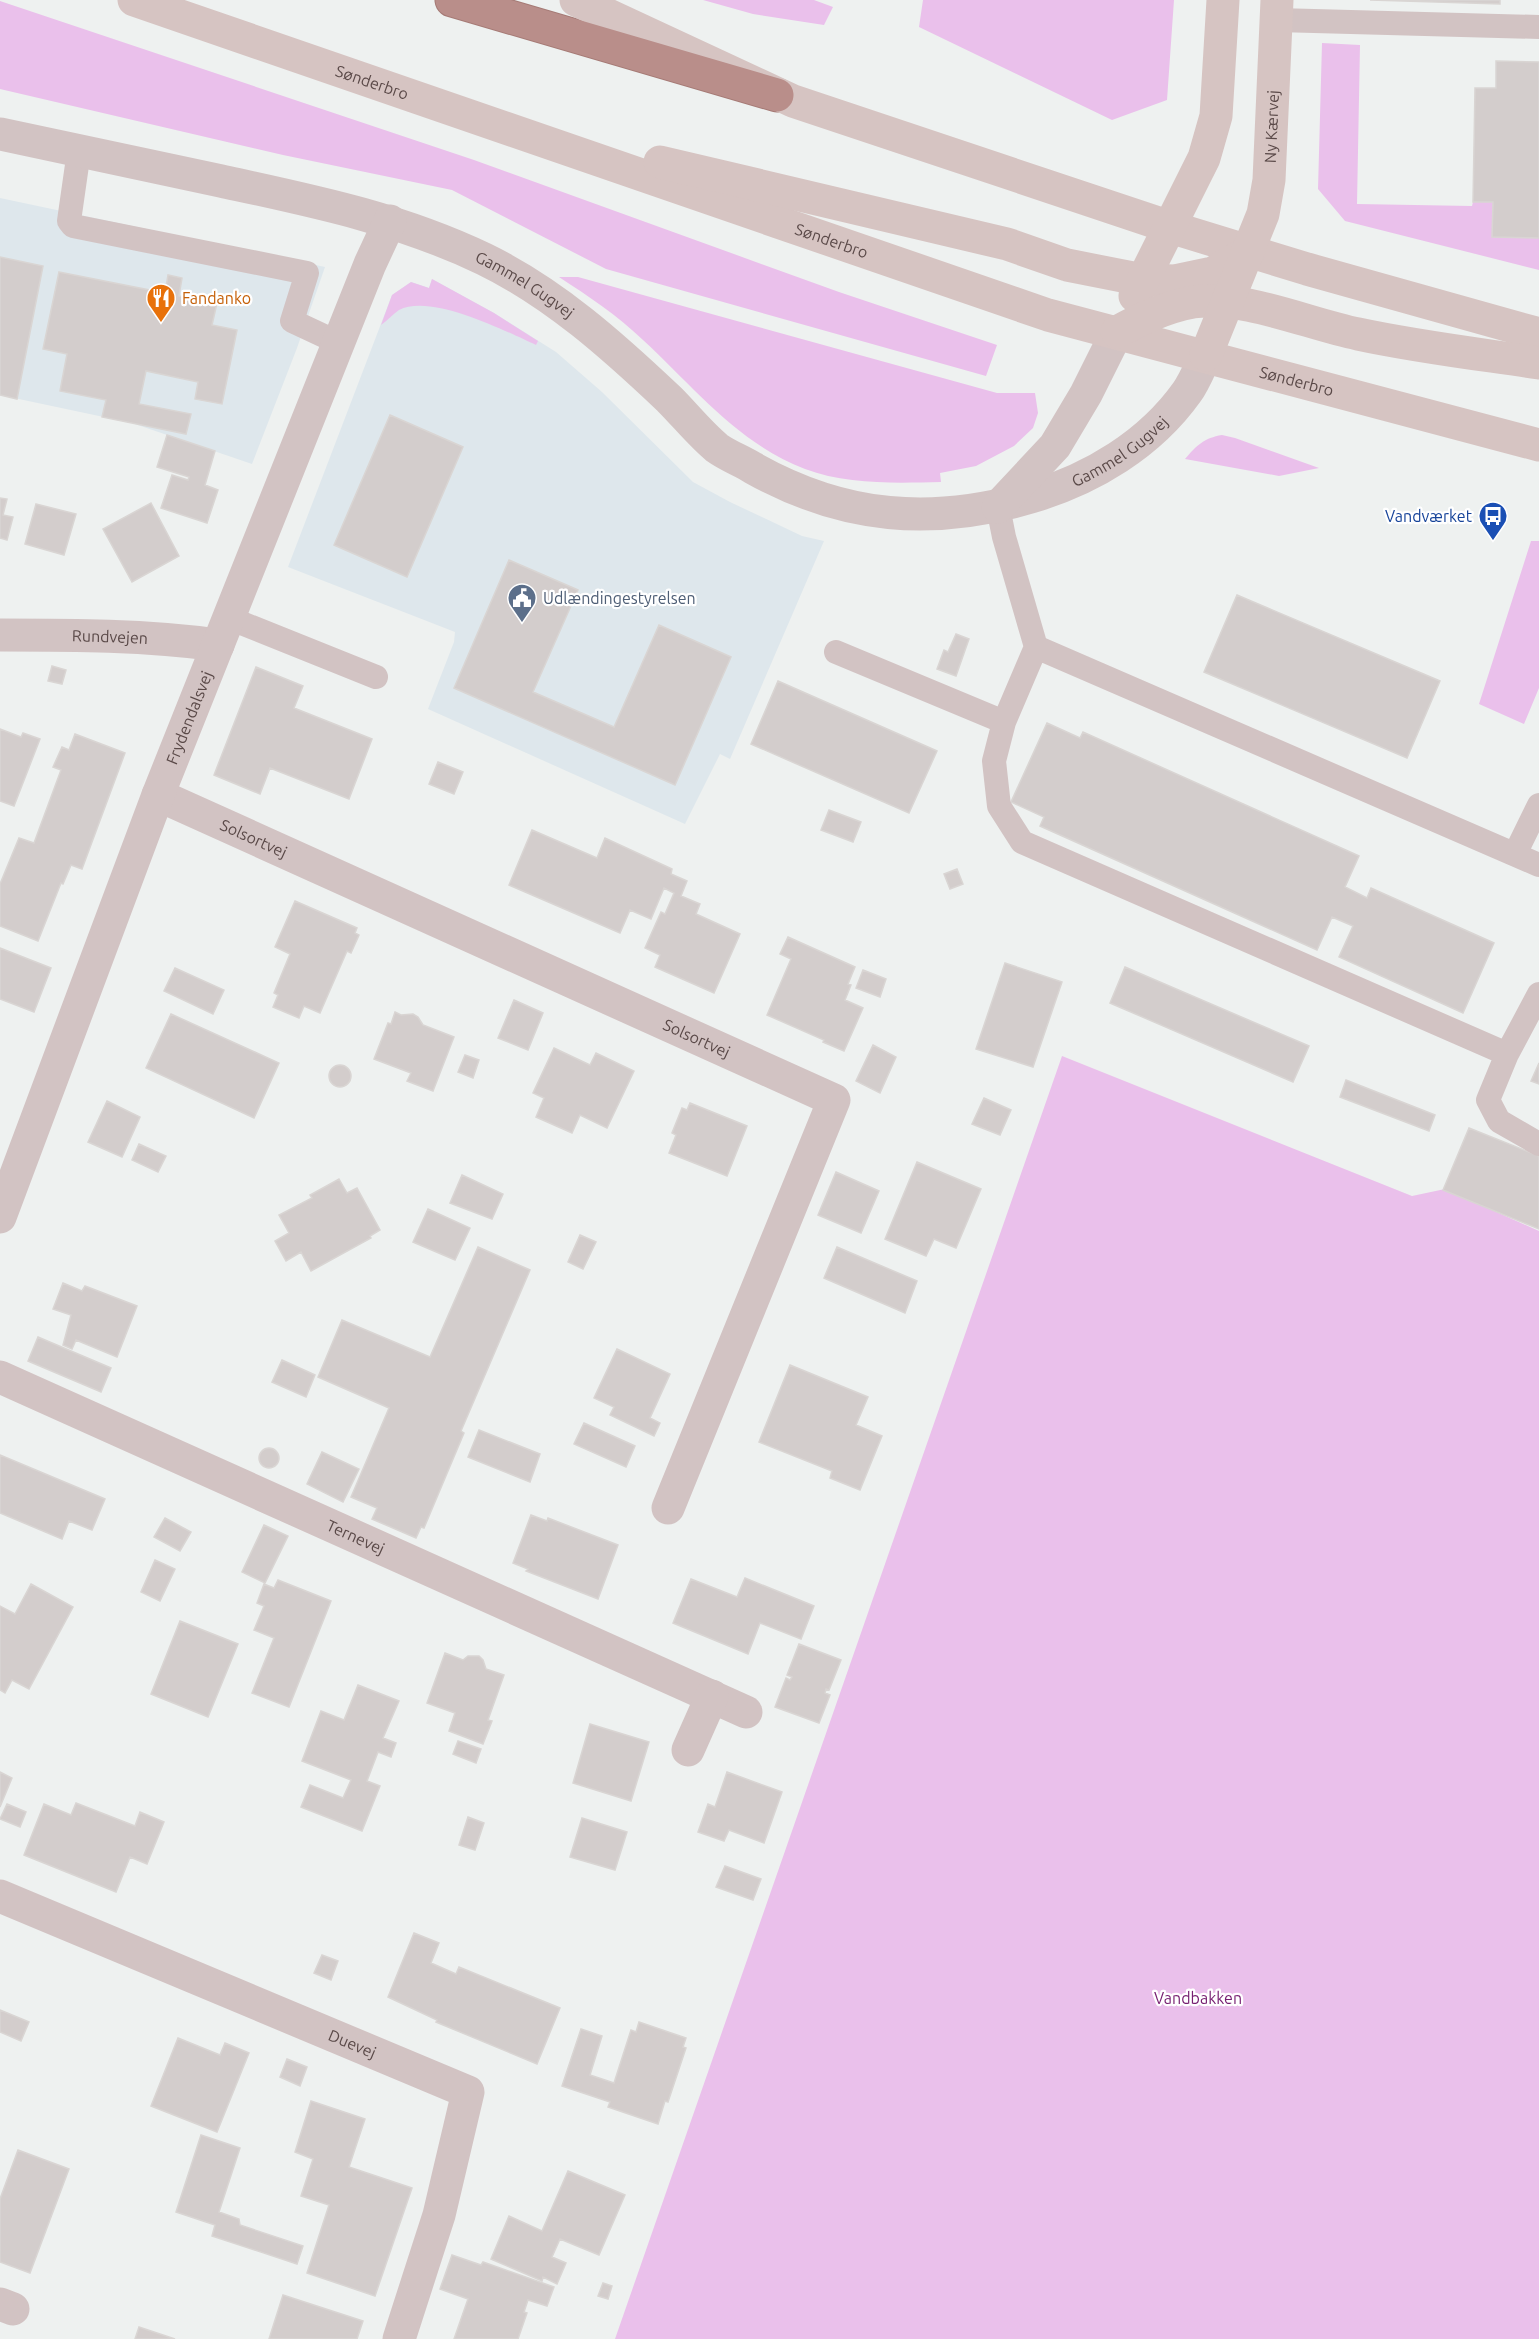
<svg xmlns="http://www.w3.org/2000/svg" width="1539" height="2339" viewBox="0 0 1539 2339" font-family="Ubuntu,sans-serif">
	<rect width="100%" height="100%" fill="#eef1f0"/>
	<!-- commercial -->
	<path fill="#dee7ec" d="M0,198l325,69 -28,81 -45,116 -120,-41 -132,-28z
		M432,279l62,34 62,39 46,40 91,90 37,20 72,34 22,5 -94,218 -10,-5 -35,70 -257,-115 26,-67 1,-10 -167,-65 104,-272 19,-13 18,6z"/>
	<!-- green -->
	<path fill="#eac0eb" d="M703,0h111l19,7 -9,18 -71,-11z
		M923,0h251l-7,100 -55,20 -193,-93z
		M0,1l474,159 365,132 158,53 -11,31 -380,-107 -154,-79 -169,-35 -283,-66z
		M1322,43l38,2 -3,159 115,2 1,-4h20l-1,35 47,1v32l-194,-49 -27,-32z
		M559,277h19l419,116h38l3,20 -5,15 -19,18 -38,20 -36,7 1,9c-44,1 -94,3 -136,-13 -69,-27 -110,-81 -162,-129 -26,-25 -55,-44 -84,-63z
		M432,279l62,34 44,28 -2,4c-31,-14 -105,-52 -137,-35 -6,4 -12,11 -18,15l11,-30 19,-13 18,6z
		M1222,435l13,3 84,30 -40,8 -94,-17c12,-14 19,-21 37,-24z
		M1531,541h8v147l-15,36 -45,-20z
		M1062,1056l350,140 33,-7 94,42v1108h-924z"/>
	<!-- building -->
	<path fill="#d3cdcc" stroke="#d9d5d3" stroke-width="1.5" d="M1370,0h130v4z
		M1496,61l43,1v176l-47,-1 1,-35h-20l2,-114h21z
		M0,257l43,9 -26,133 -17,-4z
		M59,272l106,21 3,-18 14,3 -3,18 38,7 -5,22 25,5 -15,74 -27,-5 3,-17 -52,-11 -7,33 52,10 -5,20 -84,-17 4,-17 -46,-9 7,-37 -24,-5z
		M390,415l73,32 -56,130 -73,-32z
		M167,435l48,16 -10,34 13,5 -11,33 -46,-15 11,-33 16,5 1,-3 -32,-10z
		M0,498l7,1 -4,16 10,2 -6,23 -7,-2z
		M151,503l28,53 -47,26 -29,-53z
		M36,504l40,10 -12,41 -39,-11z
		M509,560l69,30 -45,102 81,35 45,-102 72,32 -56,128 -221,-97z
		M1237,595l203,86 -33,77 -203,-86z
		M956,634l13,5 -13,37 -19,-7 7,-19 4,2z
		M52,666l14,4 -4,14 -14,-3z
		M256,667l47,19 -9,22 78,31 -23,60 -79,-31 -10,26 -46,-19z
		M778,681l159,70 -28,62 -158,-69z
		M1047,723l33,15 3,-6 276,124 -14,31 22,11 4,-10 123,55 -31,70 -124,-56 14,-31 -21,-9 -15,33 -277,-124 4,-9 -33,-15z
		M0,729l21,8 2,-4 17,6 -26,67 -14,-5z
		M75,734l50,19 -43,116 -11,-4 -8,19 -2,-1 -23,58 -38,-15v-42l19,-46 15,5 27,-73 -8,-3 9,-20 7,3z
		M438,762l25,10 -9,22 -25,-10z
		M829,810l32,12 -8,20 -32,-12z
		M532,830l65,28 8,-20 67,31 -1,5 16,7 -6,15 19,8 -4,10 44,20 -26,59 -59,-26 5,-12 -15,-7 16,-36 4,2 9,-21 -10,-5 -13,31 -21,-9 -10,23 -111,-48z
		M957,869l6,15 -13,5 -6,-15z
		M295,901l62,27 -2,5 4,2 -8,18 -4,-2 -27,62 -16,-7 -5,12 -26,-11 5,-12 -4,-2 16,-39 -15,-7z
		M788,937l67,30 -7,17 3,1 -6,15 18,8 -19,43 -21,-9 1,-2 -57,-25 24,-56 -11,-5z
		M0,948l51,20 -17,44 -34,-13z
		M1005,963l57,19 -29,85 -57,-18z
		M1125,967l184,79 -16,36 -183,-79z
		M175,968l49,22 -11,24 -49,-23z
		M863,970l23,9 -6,18 -24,-9z
		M514,1000l29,13 -15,37 -30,-12z
		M395,1012l6,3 12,-1 5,3 5,8 31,12 -21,54 -26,-10 4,-8 -37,-14 14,-36 3,1z
		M171,1014l108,49 -25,55 -108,-50z
		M873,1045l23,12 -16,36 -24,-12z
		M554,1048l36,17 6,-12 38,18 -27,57 -27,-13 -8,18 -36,-16 8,-19 -11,-5z
		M465,1055l14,5 -6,18 -15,-6z
		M1539,1063v21l-8,-3z
		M329 1076a11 11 0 1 1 22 0a11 11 0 1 1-22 0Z
		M1346,1080l89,35 -6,16 -89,-34z
		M984,1098l27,12 -11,25 -28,-11z
		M107,1101l33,16 -18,40 -34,-15z
		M690,1103l57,23 -20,50 -58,-23 7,-18 -4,-2 10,-25 5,2z
		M1469,1128l70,28v73l-96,-39z
		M139,1144l27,12 -8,16 -26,-12z
		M917,1162l64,27 -25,59 -22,-9 -8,17 -41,-17z
		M836,1172l43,19 -18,42 -43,-18z
		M462,1175l41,19 -11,25 -42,-16z
		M339,1179l8,14 10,-5 23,42 -10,6 1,2 -60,33 -10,-19 -15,9 -11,-20 14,-8 -10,-18 33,-17 -2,-3z
		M428,1209l42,19 -15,32 -42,-18z
		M580,1235l16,7 -13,27 -15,-7z
		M478,1247l52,23 -69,161 3,2 -40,95 -3,-1 -5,11 -44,-19 5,-11 -26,-11 38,-89 -71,-31 24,-57 88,37z
		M837,1247l80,34 -12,32 -81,-35z
		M63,1283l19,8 3,-5 52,20 -20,51 -41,-17 -4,9 -9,-4 8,-30 -18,-6z
		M38,1337l73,31 -10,24 -73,-31z
		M617,1349l53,25 -20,44 10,5 -6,13 -44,-21 4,-8 -20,-9z
		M282,1360l33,15 -9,22 -34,-15z
		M790,1365l78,32 -12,28 26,11 -22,54 -30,-12 2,-7 -73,-29z
		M584,1423l51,23 -9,21 -52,-23z
		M479,1430l61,24 -10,28 -62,-25z
		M259 1458a10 10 0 1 1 20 0a10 10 0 1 1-20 0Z
		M322,1452l37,17 -16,33 -36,-18z
		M0,1455l105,44 -13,31 -23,-9 -7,18 -62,-26z
		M531,1515l16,6 1,-3 70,27 -20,54 -72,-28 2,-2 -15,-6z
		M165,1518l26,14 -11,19 -26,-14z
		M264,1525l24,11 -23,47 -23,-11z
		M155,1560l20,9 -15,32 -19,-9z
		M745,1578l69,28 -13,33 -41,-16 -12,31 -75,-31 18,-44 46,18z
		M278,1580l53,21 -42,106 -37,-14 22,-55 -20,-8 10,-24 -7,-3 7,-19 10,4z
		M31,1584l42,23 -44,82 -17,-9 -7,13 -5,-3v-84l15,8z
		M180,1621l58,23 -30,73 -57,-23z
		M799,1644l42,16 -12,30 -3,-1 -1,4 5,2 -11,28 -44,-16 11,-29 4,2 2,-3 -5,-2z
		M445,1653l18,7 5,-4h11l4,4 3,9 18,6 -16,45 4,1 -9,23 -34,-13 6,-18 -28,-10z
		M358,1685l41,16 -16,37 13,5 -5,14 -13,-5 -11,29 13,5 -18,45 -61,-24 9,-22 33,13 8,-18 -49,-19 19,-50 23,9z
		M590,1724l59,18 -18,59 -58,-18z
		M458,1741l23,8 -5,14 -23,-9z
		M0,1772l12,6 -12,29z
		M727,1772l55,20 -18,51 -35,-13 -5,11 -26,-9 10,-28 7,3z
		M76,1803l59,23 5,-14 24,10 -17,42 -17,-7 -14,35 -92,-37 20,-51 27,11z
		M7,1804l19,8 -6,15 -20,-8z
		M468,1817l16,6 -9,27 -16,-5z
		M582,1818l45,14 -12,38 -45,-13z
		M725,1866l36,13 -8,21 -37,-13z
		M414,1933l25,10 -8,20 25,11 3,-7 101,41 -23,56 -101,-42 1,-2 -49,-23z
		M322,1955l16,6 -7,19 -17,-7z
		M0,2010l29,12 -8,19 -21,-9z
		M639,2022l47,16 -3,9 3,1 -18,54 -3,-1 -7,23 -50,-17 2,-5 -48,-16 19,-57 21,7 -12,39 24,8 17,-53 5,2z
		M178,2038l42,17 5,-12 24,10 -32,79 -66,-26z
		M287,2059l20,8 -7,19 -20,-9z
		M311,2101l54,18 -16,48 63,21 -37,108 -68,-23 22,-68 -28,-9 12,-37 -18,-7z
		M201,2135l39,13 -21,64 20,7 1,6 63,21 -6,18 -85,-28 3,-11 -39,-13z
		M18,2150l51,19 -39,104 -30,-11v-63z
		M568,2171l57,24 -26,60 -39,-16 -8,18 14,6 -9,21 -14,-7 -1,4 -51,-22 18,-43 33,15z
		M452,2255l29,10 2,-3 71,25 -7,19 -19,-6 -4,12 3,1 -9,26h-64l14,-40 -28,-10z
		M603,2283l9,3 -4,13 -10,-3z
		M283,2295l80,26 -6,18h-88z
		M139,2327l36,12h-40z"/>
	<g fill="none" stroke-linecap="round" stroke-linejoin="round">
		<!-- highway casing -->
		<g stroke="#a57a75" stroke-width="35">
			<path id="highway" d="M452,0l325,95"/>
		</g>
		<!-- lane -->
		<path stroke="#d2c3c3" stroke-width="24" d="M1277,20l262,7
			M79,151l-10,70 4,5 234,47 -15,48 47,22
			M998,507l6,30 32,110 503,218
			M229,618l147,59
			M1036,647l-32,75 -10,39 5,45 23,36 485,212 32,-60
			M836,652l168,70
			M1515,854l24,-49
			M1507,1054l-19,46 11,21 40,23"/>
		<!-- street -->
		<g stroke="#d2c3c3" stroke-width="33">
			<path id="s1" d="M0,134c74,16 148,31 221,47 92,20 177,37 263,78 70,34 129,87 185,140 16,16 31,35 48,49 11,8 25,13 36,20 91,51 179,58 278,29 61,-18 119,-53 156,-105 8,-11 13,-25 19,-37"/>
			<path d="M998,507l57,-61 31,-52 31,-62"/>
			<path id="s2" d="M0,635c73,0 145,0 218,10"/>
			<path id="s3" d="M158,795l676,305 -166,408"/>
			<path id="s4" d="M0,1217l158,-422 212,-531 20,-43"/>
			<path id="s5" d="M0,1377l746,335"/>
			<path d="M688,1750l24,-54"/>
			<path id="s6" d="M0,1896l468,196 -29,123 -40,124"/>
			<path d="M0,2304l13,5"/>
		</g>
		<!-- secondary -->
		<g stroke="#d6c4c2" stroke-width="33">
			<path id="s7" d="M134,0l914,315 491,130"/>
			<path d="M576,0l217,101 377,126 137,42 232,65"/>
			<path d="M660,162l347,82 60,21 76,15 32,1 38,-8 36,-22"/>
			<path d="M1135,296l69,-138 12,-42 7,-116"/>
			<path d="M1117,332c24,-13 48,-25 76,-30 52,-7 115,22 165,32 60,13 121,20 181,29"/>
			<path id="s8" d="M1206,355l57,-141 6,-34 8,-180"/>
		</g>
		<!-- highway -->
		<use href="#highway" stroke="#b98e8a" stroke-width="33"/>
	</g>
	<!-- icons -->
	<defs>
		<g id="restaurant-pin" transform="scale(1.5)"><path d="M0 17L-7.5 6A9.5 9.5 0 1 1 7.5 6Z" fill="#e8710a" stroke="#fff"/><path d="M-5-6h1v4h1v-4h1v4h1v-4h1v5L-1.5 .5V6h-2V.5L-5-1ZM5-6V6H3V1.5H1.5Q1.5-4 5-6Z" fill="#fff"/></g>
		<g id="bus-pin" transform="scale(1.5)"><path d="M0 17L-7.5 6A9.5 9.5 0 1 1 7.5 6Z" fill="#1a4fb4" stroke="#fff"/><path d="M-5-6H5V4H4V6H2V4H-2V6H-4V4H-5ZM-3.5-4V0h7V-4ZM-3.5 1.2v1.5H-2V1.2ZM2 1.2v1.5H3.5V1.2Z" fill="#fff"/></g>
		<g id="civic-pin" transform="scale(1.5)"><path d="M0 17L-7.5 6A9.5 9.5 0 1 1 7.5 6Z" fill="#5c6f8a" stroke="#fff"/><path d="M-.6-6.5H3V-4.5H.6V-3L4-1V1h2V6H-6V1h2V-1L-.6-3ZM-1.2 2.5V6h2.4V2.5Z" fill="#fff"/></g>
	</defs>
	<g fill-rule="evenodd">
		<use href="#restaurant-pin" x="161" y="298"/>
		<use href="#bus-pin" x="1493" y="516"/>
		<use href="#civic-pin" x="522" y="598"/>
	</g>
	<g text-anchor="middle" stroke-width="4.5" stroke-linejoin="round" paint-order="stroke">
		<!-- street labels -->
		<g font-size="16" fill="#5a4948" stroke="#fff">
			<text dy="6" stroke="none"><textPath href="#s7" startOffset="252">Sønderbro</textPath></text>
			<text dy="6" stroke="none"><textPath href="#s8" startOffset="240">Ny Kærvej</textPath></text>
			<text dy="6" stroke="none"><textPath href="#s7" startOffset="738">Sønderbro</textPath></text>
			<text dy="6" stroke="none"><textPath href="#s1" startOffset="549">Gammel Gugvej</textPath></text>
			<text dy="6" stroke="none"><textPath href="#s7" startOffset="1224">Sønderbro</textPath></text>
			<text dy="6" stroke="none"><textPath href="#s1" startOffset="1232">Gammel Gugvej</textPath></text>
			<text dy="6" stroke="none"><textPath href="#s2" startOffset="110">Rundvejen</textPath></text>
			<text dy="6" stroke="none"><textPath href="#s4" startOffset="534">Frydendalsvej</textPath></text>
			<text dy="6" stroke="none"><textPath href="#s3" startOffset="105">Solsortvej</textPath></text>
			<text dy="6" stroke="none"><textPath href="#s3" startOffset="591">Solsortvej</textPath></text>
			<text dy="6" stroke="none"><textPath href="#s5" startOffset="390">Ternevej</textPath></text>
			<text dy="6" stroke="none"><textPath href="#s6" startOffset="382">Duevej</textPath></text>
		</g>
		<!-- food labels -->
		<g font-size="16" fill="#c56008" stroke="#fff" text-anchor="start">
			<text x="182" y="304">Fandanko</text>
		</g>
		<!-- transit labels -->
		<g font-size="16" fill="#164399" stroke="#fff" text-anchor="end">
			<text x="1472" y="522">Vandværket</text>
		</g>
		<!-- service labels -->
		<g font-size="16" fill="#4e5e75" stroke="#fff" text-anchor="start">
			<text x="543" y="604">Udlændingestyrelsen</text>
		</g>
		<!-- park labels -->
		<g font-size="16" fill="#761e70" stroke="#fff">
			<text x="1198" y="2004">Vandbakken</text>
		</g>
	</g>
</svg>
